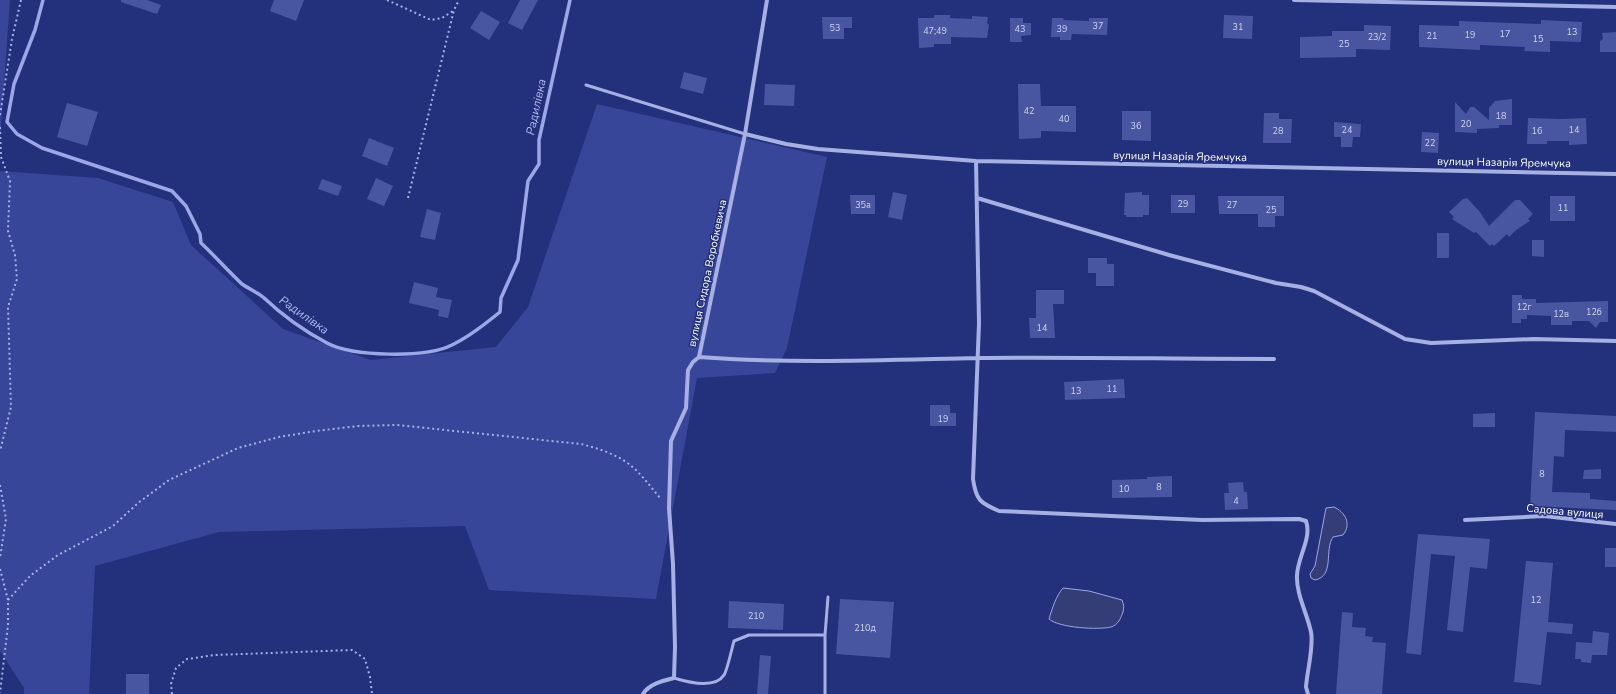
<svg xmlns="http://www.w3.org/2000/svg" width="1616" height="694" viewBox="0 0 1616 694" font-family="'Nunito Sans',sans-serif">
	<rect width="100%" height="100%" fill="#23307b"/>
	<!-- green -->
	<path fill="#374699" d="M0,0h10l-10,139z
		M597,104l230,53 -40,191 -12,25 -78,5 -41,221 -167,-9 -24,-64 -246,6 -124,34 -6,128h-65v-6l-24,-37v-480l98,7 75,24 18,43 92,84 88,31 125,-13 32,-40z"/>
	<!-- water -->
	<path fill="#343d75" stroke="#9ba7e6" d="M1334,507c11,5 18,17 9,28l-10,2c-9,13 2,39 -18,43l-4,-2 -1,-4 5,-8 11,-58z
		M1063,588l26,3 33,9c2,5 2,8 1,12 -2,6 -5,13 -12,15 -12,3 -52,1 -62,-8 3,-10 7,-23 14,-31z"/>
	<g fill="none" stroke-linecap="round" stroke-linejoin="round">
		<!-- stream -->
		<path stroke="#9ba7e6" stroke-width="3.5" d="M43,0l-8,30 -21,54 -7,38 10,12 25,14 130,43 14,15 14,28 1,9c14,13 27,28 41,41 7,5 15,8 21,13 19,18 41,34 64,46 26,14 99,15 125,2 18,-9 33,-21 48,-33l1,-14 17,-38 10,-79 11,-17v-24l31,-140"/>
	</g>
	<!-- building -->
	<path fill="#4856a2" d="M121,0h26l14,5 -4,9 -36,-12z
		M274,0h30l-8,21 -26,-10z
		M520,0h18l-16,30 -14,-7z
		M481,11l19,11 -11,18 -19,-12z
		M934,15h16v3l22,1v-3l16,1 -1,6 2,2 -2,13 -36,-1v7h-17v3l-15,1 -1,-30h16z
		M1224,15l29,1 -1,23 -29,-1z
		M822,17h30v11h-8v11h-21z
		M1010,18h13v5h8v12l-10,1 1,6h-12z
		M1052,18h12l-1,2 26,1v-3h19l-1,17 -35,-1 -1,6h-11v-3h-9z
		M1541,20l41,2 -1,20 -31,-1v11l-26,-1 1,-4 -45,-2v5l-61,-3v-22l40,1v-5l82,3z
		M1364,25l27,1 -1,24 -34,-1v8l-56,1v-21l32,-1v-5h32z
		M1616,32v20h-16v-11l3,-2 -1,-6z
		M684,72l23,6 -4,16 -23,-6z
		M765,84l30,1 -1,21 -30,-1z
		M1018,84h22l1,22h35v26l-35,-1v7l-22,1z
		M1512,99v26h-13v3l-22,1v4l-22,-1v-30l11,12 4,-7h4l15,13v-12l6,-7z
		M67,103l31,9 -11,34 -30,-9z
		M1122,111h29v30l-29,-1z
		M1264,113h15v6h13l-1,24h-28z
		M1528,118l33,1 25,-1 1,26 -18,1v-4h-22v3h-20z
		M1334,122l27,2 -1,13h-7l-1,10h-11v-10h-7z
		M1422,132l17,1 -1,20 -17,-1z
		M369,138l25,10 -7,18 -25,-10z
		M376,178l17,8 -9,20 -17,-7z
		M322,179l20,7 -4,10 -20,-7z
		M893,192l14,3 -5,25 -14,-3z
		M1142,192v3h7v20h-6v2h-17v-2h-2l1,-22z
		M850,195h25v19h-24z
		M1171,195h24v18h-24z
		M1218,196h66v20h-9v11h-17v-13h-39z
		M1550,196h25v25h-25z
		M1467,198l13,14 9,14 26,-26h5l13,14 -5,5 2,2 -14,9 -7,7 -2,-3 -13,12 -2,-2 -2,2 -14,-14 -2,1 -22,-14 2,-2 -5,-5 14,-13z
		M427,209l14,4 -6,27 -15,-3z
		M1437,233h12v25h-12z
		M1532,240h12v17l-12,-1z
		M1088,258h19v6h7v22h-18v-13h-8z
		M414,282l24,6 -2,9 16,3 -4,18 -10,-2 1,-6 -30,-7z
		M1036,290h28v14h-11l2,34h-25l-1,-20h7z
		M1512,295h10v4h14v4l72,-2v21h-8l-4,6 -7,-7h-17v4h-21v-9l-24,-1v4h-6v4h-9z
		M1124,379l1,19 -60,2 -1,-18z
		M930,405h20v8h6v13h-26z
		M1535,412l81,4v16l-51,-2 -1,27 -10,-1 -2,36 38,1v6l26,2v9l-86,-4z
		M1495,413v14h-22v-13z
		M1601,469v10h-18l1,-9z
		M1172,476v21l-60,1v-18l35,-1v-2z
		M1243,482l1,10h3l1,17 -23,1 -1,-17h5l-1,-10z
		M1418,534l72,5 -3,30 -17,-2 -7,65 -16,-2 8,-74 -24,-2 -10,101 -15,-2z
		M1605,548h11v19h-11z
		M1526,561l27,2 -5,59 25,2 -1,10 -25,-2 -6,53 -27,-3z
		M840,599l54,3 -4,56 -54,-4z
		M729,601l55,3 -1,26 -55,-2z
		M1342,612l11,1 -1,14 14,1 -1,8 8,1 -1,5 14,1 -4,51h-46z
		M1593,631l16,2 -2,22h-15l-1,8 -10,-1v-3h-6l1,-17 16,1z
		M760,655l11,1 -3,38h-11z
		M126,674h23v20h-23z"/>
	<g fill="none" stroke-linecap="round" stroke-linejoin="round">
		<!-- path -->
		<path stroke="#a7b0e5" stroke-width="2" stroke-dasharray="2 3" stroke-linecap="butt" d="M387,0l44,20 11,-2 11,-7
			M0,115l12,-76 9,-39
			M0,127l1,30 9,24 -2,50 7,24 2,24 -9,28 3,100 -11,44
			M408,198l46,-188 5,-10
			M0,485l6,34 -6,39
			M0,569l8,31v25l-8,68
			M8,600l22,-24 28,-21 55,-29 25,-23 31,-23 69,-32 41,-11 37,-6 42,-5 39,-1 184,19c20,5 41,12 56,27 9,9 16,19 24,28
			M172,694l-1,-10 5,-16 11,-9 28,-4 137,-5 13,9 5,18 2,17"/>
		<!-- lane -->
		<path stroke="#a7b0e5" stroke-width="3" d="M586,85l159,49
			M674,678c13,4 41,11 50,-3 3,-4 8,-27 10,-34l15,-6h76
			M825,694v-59l3,-38"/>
		<!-- street -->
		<path stroke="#a7b0e5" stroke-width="4" d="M1294,0l322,7
			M745,134l41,10 32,5 158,12 640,13
			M976,161l3,162 -6,156c3,21 7,24 26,32l203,9 97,-1 7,2c6,17 -8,35 -9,54 -1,19 10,38 14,57 3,15 -4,39 -5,55l2,7
			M977,198l192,57 107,28 25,4 13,4 91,48 26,4 103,-4 82,2
			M699,357c93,7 185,3 278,1 99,-1 198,1 297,1
			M1465,520l79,-4 72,8
			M643,694c6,-10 19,-13 31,-16l1,-31 -2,-83 -4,-56 2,-67 15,-33 2,-38 5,-8 6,-5 46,-223 22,-134"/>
	</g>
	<g text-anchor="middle" stroke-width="3" stroke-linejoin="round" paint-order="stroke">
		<!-- number labels -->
		<g font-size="9" fill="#d1d5e8">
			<text x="1098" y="29">37</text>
			<text x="1238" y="30">31</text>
			<text x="835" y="31">53</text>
			<text x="1020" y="32">43</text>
			<text x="1062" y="32">39</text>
			<text x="935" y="34">47;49</text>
			<text x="1572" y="35">13</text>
			<text x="1505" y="37">17</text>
			<text x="1470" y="38">19</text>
			<text x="1432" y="39">21</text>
			<text x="1377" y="40">23/2</text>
			<text x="1538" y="42">15</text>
			<text x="1344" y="47">25</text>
			<text x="1029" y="114">42</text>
			<text x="1501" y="119">18</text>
			<text x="1064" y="122">40</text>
			<text x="1466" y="127">20</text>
			<text x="1136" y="129">36</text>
			<text x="1347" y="133">24</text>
			<text x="1574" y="133">14</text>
			<text x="1278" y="134">28</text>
			<text x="1537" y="134">16</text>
			<text x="1430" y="146">22</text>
			<text x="1183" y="207">29</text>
			<text x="863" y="208">35а</text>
			<text x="1232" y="208">27</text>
			<text x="1563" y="211">11</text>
			<text x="1271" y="213">25</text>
			<text x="1524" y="310">12г</text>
			<text x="1594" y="315">12б</text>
			<text x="1561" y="317">12в</text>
			<text x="1042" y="331">14</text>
			<text x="1112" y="392">11</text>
			<text x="1076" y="394">13</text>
			<text x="943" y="422">19</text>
			<text x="1542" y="477">8</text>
			<text x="1159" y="490">8</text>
			<text x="1124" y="492">10</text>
			<text x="1236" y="504">4</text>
			<text x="1536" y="603">12</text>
			<text x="756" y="619">210</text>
			<text x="865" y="631">210д</text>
		</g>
		<!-- street labels -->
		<g font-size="11" fill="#fff" stroke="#23307b">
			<text transform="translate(1180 156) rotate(1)" y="4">вулиця Назарія Яремчука</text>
			<text transform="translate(1504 162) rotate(1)" y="4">вулиця Назарія Яремчука</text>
			<text transform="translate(707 273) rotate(-78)" y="4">вулиця Сидора Воробкевича</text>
			<text transform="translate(1565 511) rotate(5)" y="4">Садова вулиця</text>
		</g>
		<!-- water labels -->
		<g font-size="12" font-style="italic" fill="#b2bbed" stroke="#23307b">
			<text transform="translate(536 107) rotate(-78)" y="4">Радилівка</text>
			<text transform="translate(304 315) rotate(35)" y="4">Радилівка</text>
		</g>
	</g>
</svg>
